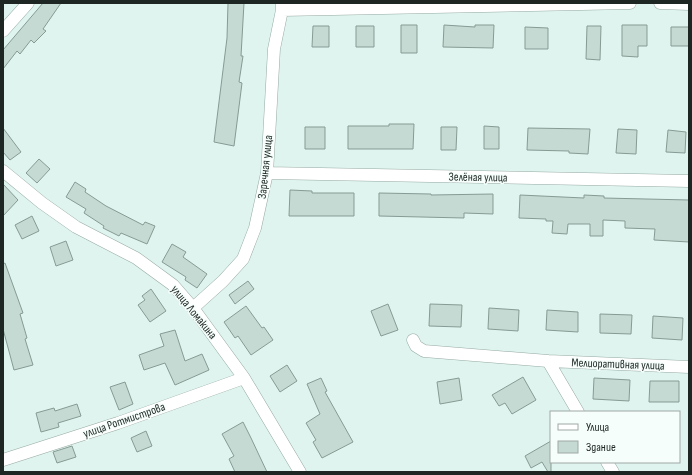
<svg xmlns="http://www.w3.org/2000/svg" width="692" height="475" viewBox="0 0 692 475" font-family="'Sofia Sans Condensed',sans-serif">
	<rect width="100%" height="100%" fill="#dff4ee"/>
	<!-- building -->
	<path fill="#c5dad3" stroke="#879b95" d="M43,3h18l-18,26 3,2 -12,12 -3,-3 -11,14 -3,-3 -14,18v-19z
		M228,3h16l-3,53h2l-4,26 3,1 -8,63 -20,-4 13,-104z
		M401,25h16v28h-16z
		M444,25l31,2v-2h19l-1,23 -50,-1z
		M622,25h25v21h-9v11l-16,-1z
		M313,26h16v21h-17z
		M356,26h18v21h-18z
		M587,26h14l-1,34 -14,-1z
		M525,27l23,1v21h-23z
		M671,27h18v19h-18z
		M389,124h25l-1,25h-65v-23h41z
		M484,126l15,1v22h-15z
		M305,127h20v22h-20z
		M441,127h16l-1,23h-15z
		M3,128l18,24 -11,8 -7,-8z
		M528,128l62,1 -2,25 -19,-1v-2l-42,-1z
		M618,129l19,1 -1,24 -20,-1z
		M668,130l18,2 -1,21 -19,-1z
		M39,159l11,10 -13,14 -11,-10z
		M75,182l11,7 -1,3 21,14 37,19 2,-3 10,4 -8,18 -26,-11 -2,3 -16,-8 1,-2 -20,-13 2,-4 -20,-12z
		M3,184l15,16 -15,16z
		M290,190l22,1v2h42v23h-65z
		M379,193l52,1v1l62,-1v20l-29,-1v5l-85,-2z
		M520,195l64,3v-3l20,1v2l85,2v42l-35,-2 1,-11 -30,-1v-7l-22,-1v16h-13v-12h-22l-1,10 -15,-1 1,-12h-7v-2l-27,-1z
		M32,216l7,15 -17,8 -7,-14z
		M66,241l7,19 -17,6 -6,-19z
		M172,244l14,8 -3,5 24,17 -10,14 -12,-8 1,-3 -24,-15z
		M5,263l18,50 -3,1 7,24 -2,1 8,26 -19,5 -11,-41v-65z
		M248,281l6,8 -19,15 -6,-9z
		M151,289l15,22 -16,11 -12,-17 7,-5 -3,-4z
		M388,304l10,26 -17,6 -10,-25z
		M430,304l32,1 -1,22 -32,-1z
		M246,306l16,22 2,-1 9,13 -22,15 -13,-19 -3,2 -11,-16z
		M489,308l30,2 -1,21 -30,-2z
		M547,310l31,2v20l-32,-2z
		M600,314l32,1 -1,19 -31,-1z
		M653,316l30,2 -1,22 -30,-2z
		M175,330l10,31 17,-7 7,16 -34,15 -10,-22 -21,7 -5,-15 25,-9 -4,-12z
		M287,365l10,16 -17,11 -10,-16z
		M523,377l13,23 -24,14 -7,-11 -6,3 -7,-11z
		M321,378l6,13 -2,1 28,50 -31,16 -9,-16 3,-2 -10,-17 14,-9 -13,-30z
		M459,378l3,22 -22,4 -3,-22z
		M594,378l36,2 -1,21 -36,-2z
		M650,381h29v21h-30z
		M125,382l8,22 -14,6 -9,-23z
		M77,404l4,12 -23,7 1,4 -18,5 -5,-19 18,-5 1,3z
		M243,422l8,16 16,34h-32l-6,-13 5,-3 -12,-22z
		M146,431l6,15 -15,6 -6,-14z
		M551,441v31h-3l-6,-10 -11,6 -6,-12z
		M72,446l4,11 -19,6 -4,-11z"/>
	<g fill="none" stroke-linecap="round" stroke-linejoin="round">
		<!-- street casing -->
		<g stroke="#96aaa4" stroke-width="13">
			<path id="street" d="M660,3l29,1
				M282,10l348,-7
				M3,31l25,-28
				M3,171l39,32 34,24 60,31 37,27 20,23 51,70 56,94
				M267,173l422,8
				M193,308l30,-27 20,-22 12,-31 12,-55 7,-124 8,-39v-7
				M413,340l3,6 8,5 124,10
				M578,412l-30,-51 141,6
				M3,460l115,-37 126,-45
				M607,462l6,10"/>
		</g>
		<!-- street -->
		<use href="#street" stroke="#fff" stroke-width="12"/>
	</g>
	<g text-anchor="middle" stroke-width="3" stroke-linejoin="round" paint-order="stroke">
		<!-- street labels -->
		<g font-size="12" fill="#1e2623" stroke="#f6fefb">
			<text transform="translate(265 167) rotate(-84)" y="4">Заречная улица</text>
			<text transform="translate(478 177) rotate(1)" y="4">Зелёная улица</text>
			<text transform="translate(194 312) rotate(51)" y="4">улица Ломакина</text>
			<text transform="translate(618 364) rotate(2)" y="4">Мелиоративная улица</text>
			<text transform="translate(124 420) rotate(-19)" y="4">улица Ротмистрова</text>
		</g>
	</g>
	<!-- border -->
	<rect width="692" height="475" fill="none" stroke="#1e2623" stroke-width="8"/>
	<!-- legend -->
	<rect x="550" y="411" width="130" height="52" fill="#f6fefb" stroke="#a0a8a5"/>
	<rect x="558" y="424" width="20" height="6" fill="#ffffff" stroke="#a0a8a5"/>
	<text x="586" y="431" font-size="12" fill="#1e2623">Улица</text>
	<rect x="558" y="441" width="20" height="12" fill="#c5dad3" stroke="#a0a8a5"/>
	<text x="586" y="451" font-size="12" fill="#1e2623">Здание</text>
</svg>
